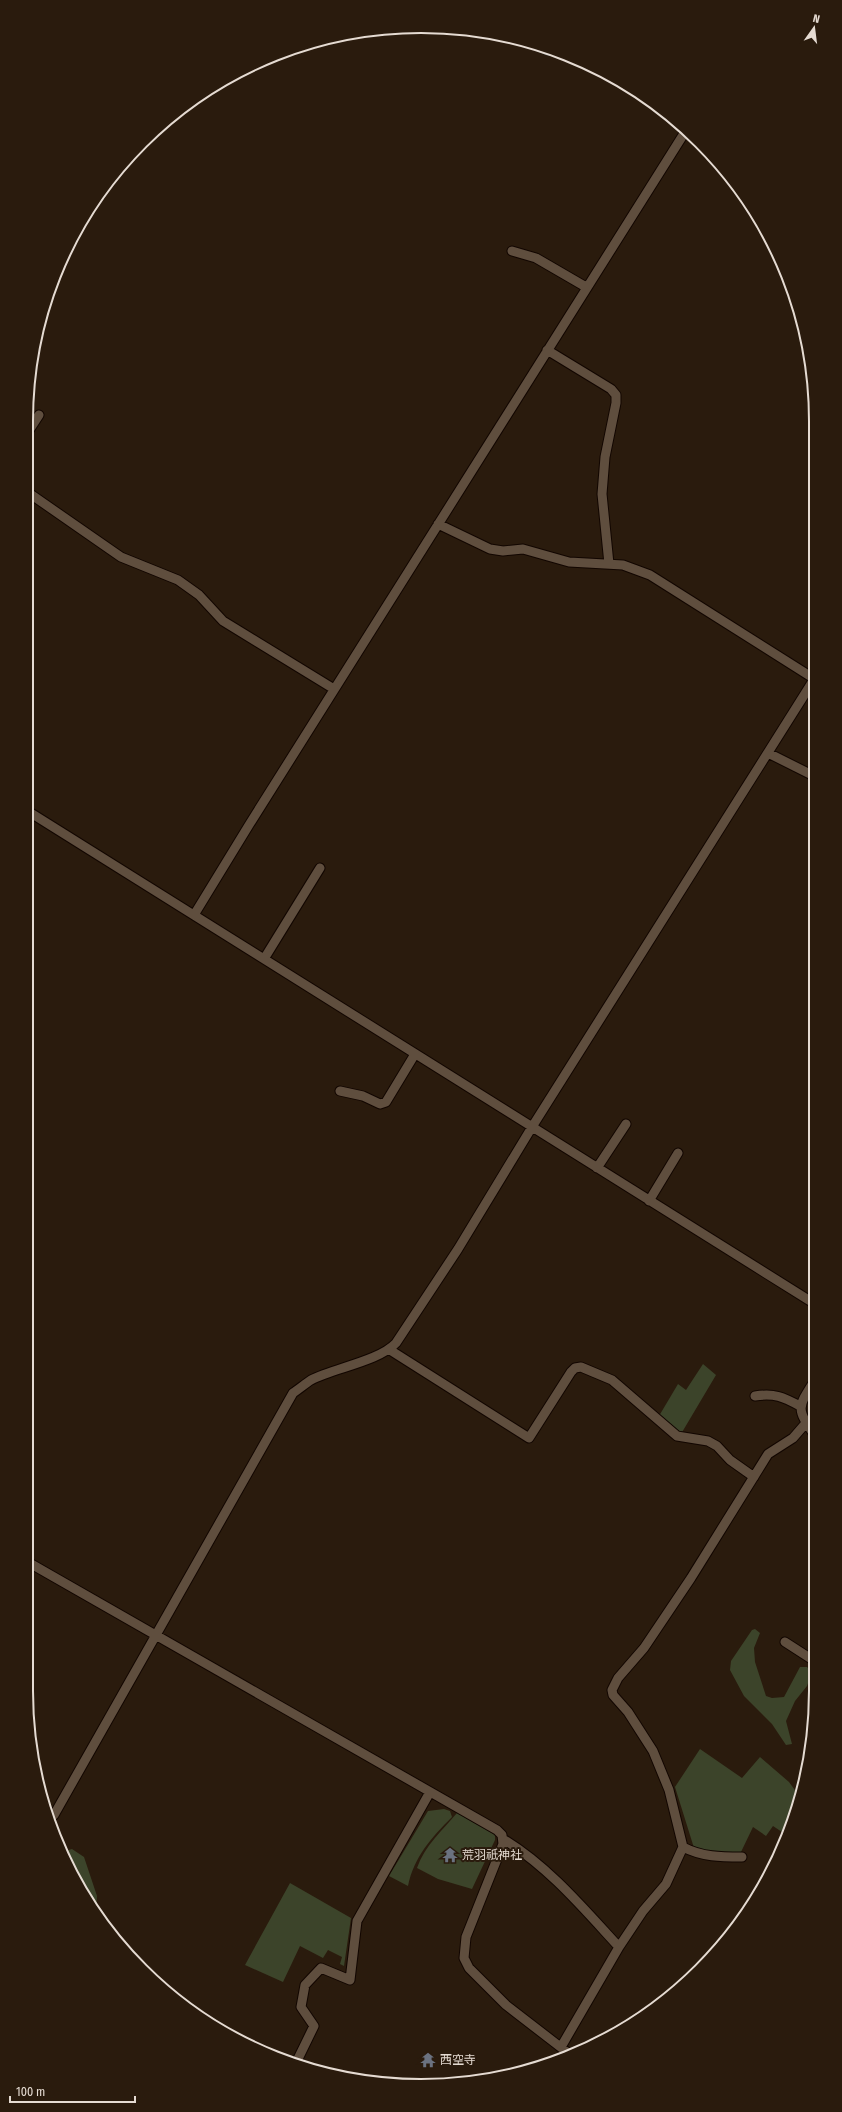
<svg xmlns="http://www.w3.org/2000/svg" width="842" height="2112" viewBox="0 0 842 2112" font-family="'Fira Sans Condensed','Noto Sans JP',sans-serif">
	<rect width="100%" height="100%" fill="#2a1b0d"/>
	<!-- green -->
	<path fill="#3c442a" d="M703,1364l13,11 -35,59 -22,-18 19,-32 8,6z
		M755,1629l5,4 -6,15 1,14 11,34 6,2 12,-1 16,-30h7l5,5 -5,14 -12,15 -9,20 6,23 -6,1 -14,-21 -28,-28 -14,-26 1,-9 21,-31z
		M700,1749l42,29 18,-21 29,25 11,15 -5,21 -7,18 -15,-10 -7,10 -13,-9 -12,25 -27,2 -20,-6 -19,-61z
		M444,1809l6,2 2,6c-21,21 -38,40 -44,69l-19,-10 39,-65z
		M457,1813l38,22v5l-23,49 -34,-10 -21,-11c8,-23 25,-37 40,-55z
		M72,1849l12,8 13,39 -1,16 -17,-24 -16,-34 2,-3z
		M290,1883l61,35 -7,48 -4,-2 2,-7 -14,-7 -5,8 -23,-12 -17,36 -38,-17z"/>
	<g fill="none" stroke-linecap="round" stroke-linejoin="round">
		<!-- stream -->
		<path stroke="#454f52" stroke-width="2.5" d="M512,39l35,15 24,4"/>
		<!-- minor casing -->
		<g stroke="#120600" stroke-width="11">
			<path id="minor" d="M512,251l24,7 50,29
				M547,350l64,39 5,6v8l-11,54 -3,37 7,70
				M26,435l13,-20
				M26,491l95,66 57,23 21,15 24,26 111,68
				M438,524l52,25 13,2 20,-2 46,13 54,3 27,10 163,103
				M768,753l46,23
				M26,810l789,494
				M194,915l55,-90 436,-693
				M264,959l56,-91
				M340,1091l23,5 17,8 6,-2 29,-48
				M597,1168l29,-44
				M649,1201l29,-48
				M390,1350l139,88 42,-66 4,-4 6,-1 31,13 65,56 31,5 9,5 13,14 24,17
				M815,1380c-18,28 -19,28 0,56
				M755,1396c20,-3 28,1 45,10
				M26,1561l471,269 5,5 1,9 -37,93 -2,21 5,10 37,37 66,51
				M785,1642l31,20
				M48,1819l6,-4 239,-422c6,-4 12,-9 18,-13 23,-12 68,-19 85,-37l62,-94 74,-122 281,-446
				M503,1839c45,27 81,70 116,108
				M742,1857c-21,0 -40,0 -59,-10l-14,-57 -16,-39 -25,-39 -15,-17 -1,-5 6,-12 26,-30 47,-70 77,-124 25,-16 13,-15
				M561,2047l58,-100 24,-36 23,-27 17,-37
				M295,2065l19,-39 -13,-19 4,-22 16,-17 29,12 7,-59 73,-129"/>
		</g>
		<!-- minor -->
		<use href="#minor" stroke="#5f4e3e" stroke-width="9"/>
	</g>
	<!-- icons -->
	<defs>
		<g id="temple-bare" transform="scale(1.2)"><path d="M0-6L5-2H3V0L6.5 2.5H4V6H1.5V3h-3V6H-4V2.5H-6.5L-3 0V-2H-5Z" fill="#6b7280" stroke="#2a1b0d" stroke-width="2.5" paint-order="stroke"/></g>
	</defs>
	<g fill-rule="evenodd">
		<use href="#temple-bare" x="450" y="1855"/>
		<use href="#temple-bare" x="428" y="2060"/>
	</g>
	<g text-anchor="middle" stroke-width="4" stroke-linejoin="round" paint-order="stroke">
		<!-- poi labels -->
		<g font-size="12" fill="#e5dbd2" stroke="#2a1b0d" text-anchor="start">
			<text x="462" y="1859">荒羽祇神社</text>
			<text x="440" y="2064">西空寺</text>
		</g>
	</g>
	<!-- crop -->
	<path d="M0 0H842V2112H0ZM421 33H421A388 388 0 0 1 809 421V1691A388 388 0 0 1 421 2079H421A388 388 0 0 1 33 1691V421A388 388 0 0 1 421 33Z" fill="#2a1b0d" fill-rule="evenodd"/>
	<path fill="none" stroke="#e5dbd2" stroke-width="2" d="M421 33H421A388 388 0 0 1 809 421V1691A388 388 0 0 1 421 2079H421A388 388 0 0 1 33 1691V421A388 388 0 0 1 421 33Z"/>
	<!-- north arrow -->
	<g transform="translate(814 28) rotate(14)" stroke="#2a1b0d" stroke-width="3" paint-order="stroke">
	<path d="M0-3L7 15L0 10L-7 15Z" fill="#e5dbd2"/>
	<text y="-6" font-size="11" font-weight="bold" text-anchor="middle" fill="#e5dbd2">N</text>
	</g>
	<!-- scale -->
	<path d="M10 2096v6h125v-6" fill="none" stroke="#e5dbd2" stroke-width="2"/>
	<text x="16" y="2096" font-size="12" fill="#e5dbd2" stroke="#2a1b0d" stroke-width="3" paint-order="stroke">100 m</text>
</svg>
